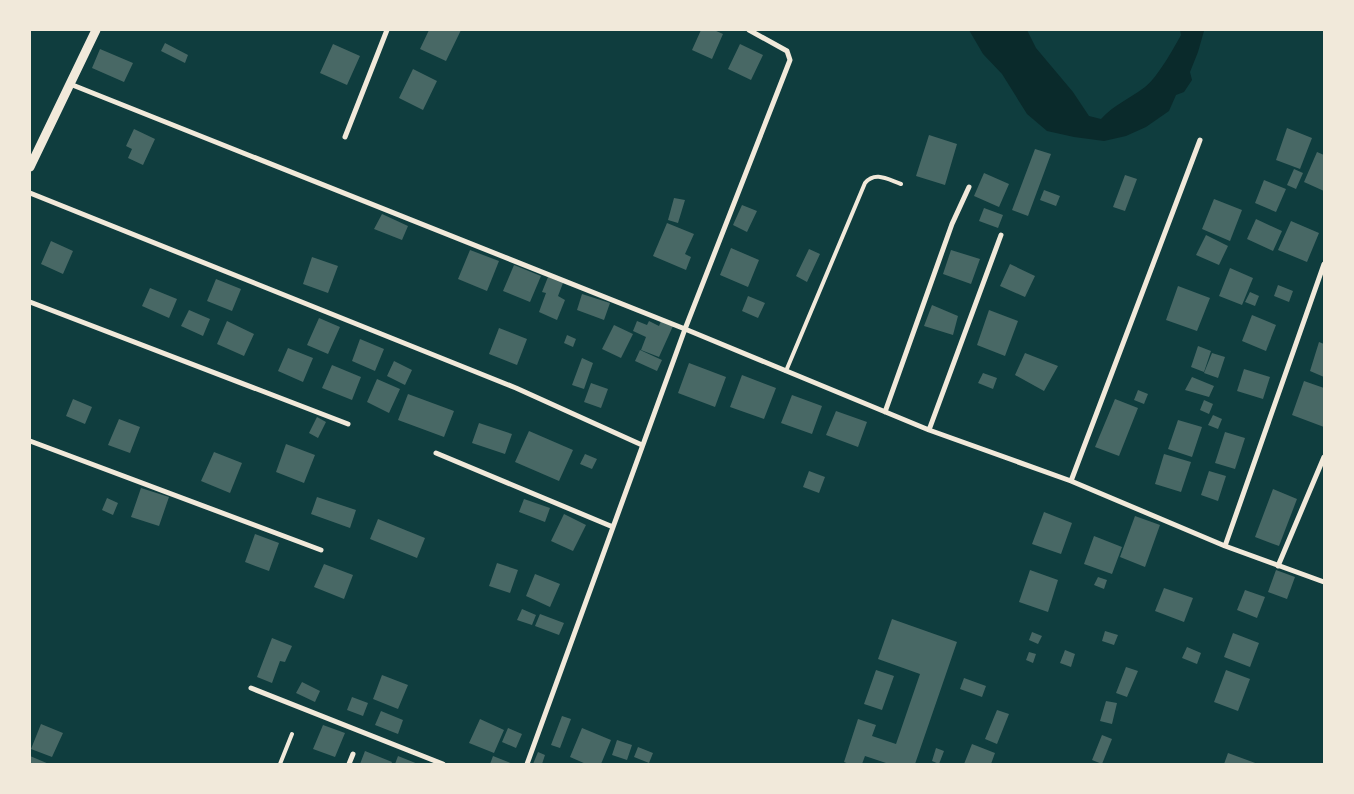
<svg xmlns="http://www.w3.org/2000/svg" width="1354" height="794" viewBox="0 0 1354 794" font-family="Commissioner,sans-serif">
	<rect width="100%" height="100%" fill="#0f3d3e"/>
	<!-- water -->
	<path fill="#0a2a2b" d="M969,30h58l9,18 37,44 16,24 12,3c14,-15 28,-20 44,-32 12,-9 29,-39 36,-52l-1,-5h24v1l-6,21 -8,20 2,8 -8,12 -8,3 -7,16 -23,16 -20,9 -22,5 -30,-4 -27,-6 -20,-17 -25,-40 -19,-20z"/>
	<!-- building -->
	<path fill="#486865" d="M429,30h32l-15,31 -26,-12z
		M701,30h13l9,4 -11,25 -20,-9z
		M165,43l23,12 -3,8 -24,-12z
		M333,44l27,12 -13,29 -27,-12z
		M740,44l23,11 -12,25 -23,-11z
		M100,49l33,14 -9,19 -32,-14z
		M413,69l24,12 -14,29 -24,-12z
		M1287,128l25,10 -12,31 -24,-9z
		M134,129l21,10 -12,26 -15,-7 4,-9 -6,-3z
		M929,135l28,9 -12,41 -29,-9z
		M1035,149l16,5 -23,62 -16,-6z
		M1317,152l7,3v36l-20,-9z
		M1294,169l9,4 -7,16 -9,-4z
		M984,173l25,11 -10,23 -25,-11z
		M1125,175l12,4 -12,32 -12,-4z
		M1264,180l22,9 -10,23 -21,-9z
		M1044,190l16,6 -4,10 -16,-6z
		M674,198l11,2 -7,23 -10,-3z
		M1214,199l28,11 -12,31 -28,-12z
		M742,205l15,6 -10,21 -14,-7z
		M984,208l19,7 -5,13 -19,-7z
		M382,214l26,12 -6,14 -28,-11z
		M1256,219l26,12 -9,20 -26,-12z
		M1291,221l28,12 -12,29 -29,-12z
		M667,223l27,11 -9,20 6,3 -5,13 -33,-14z
		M1206,235l22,11 -9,19 -23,-10z
		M51,241l22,10 -10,23 -22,-10z
		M731,248l28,12 -11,27 -28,-12z
		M809,249l11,5 -13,28 -11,-6z
		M470,250l29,11 -12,30 -29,-12z
		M951,250l29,9 -9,25 -28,-10z
		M312,257l26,9 -10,27 -25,-9z
		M1010,264l25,12 -10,21 -25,-11z
		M514,265l27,11 -11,26 -27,-11z
		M1230,268l23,10 -11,27 -23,-9z
		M548,277l15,6 -5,13 7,4 -8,20 -18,-8 7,-19 -4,-1z
		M216,279l25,10 -9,22 -25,-10z
		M1278,285l15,6 -4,11 -15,-6z
		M1178,286l32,12 -13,33 -31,-11z
		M150,288l27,11 -8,19 -27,-12z
		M1250,292l9,4 -4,10 -10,-4z
		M582,294l28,9 -6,17 -27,-10z
		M748,296l17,7 -7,15 -16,-7z
		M932,305l26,11 -5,19 -29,-9z
		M189,310l21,9 -7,17 -22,-10z
		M989,310l29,11 -13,35 -28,-11z
		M1252,315l24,10 -10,26 -24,-10z
		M319,318l21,9 -12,27 -21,-9z
		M227,321l27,13 -10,22 -27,-12z
		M637,321l10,4 2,-4 10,5 2,-5 12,5 -14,31 -18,-7 5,-13 -13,-6z
		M614,325l19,9 -12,24 -19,-9z
		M499,328l28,11 -10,26 -28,-11z
		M567,335l9,4 -3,8 -9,-4z
		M360,339l24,10 -9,22 -23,-10z
		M1319,342l5,2v33l-14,-6z
		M1198,346l13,5 -7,21 -13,-5z
		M288,348l25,10 -10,24 -25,-11z
		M640,350l22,10 -5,11 -22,-10z
		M1025,353l33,13 -14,25 -29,-16z
		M1212,353l13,4 -7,21 -14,-5z
		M582,358l11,5 -9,26 -12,-4z
		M394,361l18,9 -7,15 -18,-9z
		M689,363l37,14 -11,30 -37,-14z
		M332,365l29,12 -9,23 -30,-12z
		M1244,369l26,8 -7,22 -26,-8z
		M983,373l14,5 -4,11 -15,-6z
		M742,375l34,13 -12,31 -34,-12z
		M1192,377l22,9 -5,11 -24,-7z
		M377,379l23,10 -11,24 -22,-11z
		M1304,381l20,7v39l-32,-12z
		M591,383l17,6 -7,19 -17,-6z
		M1138,390l10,4 -4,10 -10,-4z
		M408,394l46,17 -10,26 -46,-17z
		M792,395l30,11 -10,28 -31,-11z
		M73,399l19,8 -7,17 -19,-8z
		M1115,399l23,9 -19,48 -24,-9z
		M1204,400l9,4 -4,10 -9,-4z
		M836,411l31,11 -9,25 -32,-12z
		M1213,415l9,4 -4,10 -10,-4z
		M317,417l9,5 -8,16 -9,-5z
		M119,419l21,8 -10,26 -22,-8z
		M1178,420l24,7 -10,30 -24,-8z
		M479,423l33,11 -7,20 -33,-11z
		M529,431l44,19 -14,31 -44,-19z
		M1225,432l20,6 -10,31 -20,-6z
		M286,444l29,11 -11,28 -28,-11z
		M214,452l28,11 -12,30 -29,-12z
		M585,454l12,5 -5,10 -12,-5z
		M1164,454l27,8 -10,30 -26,-8z
		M809,471l16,6 -6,16 -16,-6z
		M1209,471l17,5 -8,25 -17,-6z
		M141,488l28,9 -10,29 -28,-9z
		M1273,489l24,10 -18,47 -24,-9z
		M317,497l39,13 -6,18 -39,-14z
		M107,498l11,5 -5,12 -11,-5z
		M524,499l26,9 -5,14 -26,-10z
		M1044,512l28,11 -11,31 -29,-10z
		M564,514l22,11 -13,26 -22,-10z
		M1135,516l25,9 -15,42 -25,-10z
		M378,519l47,19 -8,20 -47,-19z
		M255,534l24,9 -10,28 -24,-9z
		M1094,536l28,11 -10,27 -28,-10z
		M497,563l21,7 -8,23 -21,-7z
		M324,564l29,11 -9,24 -30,-12z
		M1030,570l28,10 -10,32 -29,-10z
		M1276,570l19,7 -8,22 -19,-7z
		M535,574l25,10 -10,23 -24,-11z
		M1098,577l9,3 -3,9 -10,-4z
		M1164,588l29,10 -9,24 -29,-11z
		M1245,590l20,7 -8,21 -20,-8z
		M522,609l14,6 -4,10 -15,-5z
		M540,614l24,9 -5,12 -24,-9z
		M892,619l65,23 -42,122h-26l-24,-8 -3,8h-13l-5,-2 14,-43 18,6 -4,11 24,8 24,-70 -42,-15z
		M1105,631l13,4 -4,10 -12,-4z
		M1032,632l10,4 -4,8 -9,-4z
		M1233,633l26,10 -9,24 -26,-10z
		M272,638l20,8 -7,16 -5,-1 -8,22 -15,-6z
		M1187,647l14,6 -4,11 -15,-6z
		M1065,650l10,4 -4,13 -11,-4z
		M1029,652l7,2 -3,9 -7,-3z
		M1126,667l12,4 -11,26 -11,-4z
		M876,670l18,6 -12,34 -18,-6z
		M1226,670l24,9 -12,32 -24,-9z
		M382,675l26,10 -10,24 -25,-10z
		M964,678l22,8 -4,11 -22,-8z
		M302,682l18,9 -5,11 -19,-9z
		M352,697l16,6 -5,13 -16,-6z
		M1106,701l11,2 -5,21 -12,-3z
		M997,710l12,4 -12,30 -12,-5z
		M381,711l22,9 -5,14 -23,-9z
		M562,716l9,3 -11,29 -9,-3z
		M480,719l24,11 -10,23 -25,-10z
		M41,724l22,9 -11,24 -21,-8z
		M323,725l22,8 -10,24 -22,-8z
		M508,728l14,6 -6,14 -14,-6z
		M582,728l29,12 -10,24h-15l-16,-7z
		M1102,735l10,4 -10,25 -10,-4z
		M617,740l15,5 -5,15 -15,-5z
		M972,744l23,9 -4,11h-27z
		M638,747l15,6 -4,10 -15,-6z
		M936,748l8,3 -5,13 -7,-3z
		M365,751l27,11 -1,2h-31z
		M538,752l7,3 -3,9h-9z
		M1228,753l30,11h-34z
		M30,756l19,8h-19z
		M398,756l20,8h-23z
		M493,756l20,8h-23z"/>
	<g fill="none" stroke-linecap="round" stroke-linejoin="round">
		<!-- service -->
		<path stroke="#f1e9da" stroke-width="4" d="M786,371l79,-188c10,-12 22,-4 36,1
			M280,764l12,-30"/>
		<!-- minor -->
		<path stroke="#f1e9da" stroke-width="5" d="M70,84l615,245 244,101 142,51 154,65 99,36
			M345,137l42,-107
			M30,193l486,195 126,57
			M30,302l318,122
			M885,412l67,-188 17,-37
			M929,430l72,-195
			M30,441l291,109
			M436,453l177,74
			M1071,481l129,-341
			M1225,546l99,-282
			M1278,566l46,-109
			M251,688l192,76
			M349,764l4,-10
			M527,764l158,-435 105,-269 -3,-9 -38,-21"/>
		<!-- tertiary -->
		<path stroke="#f1e9da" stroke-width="9" d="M30,167l66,-137"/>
	</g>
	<!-- border -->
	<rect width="1354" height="794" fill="none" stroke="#f1e9da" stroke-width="62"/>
</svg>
